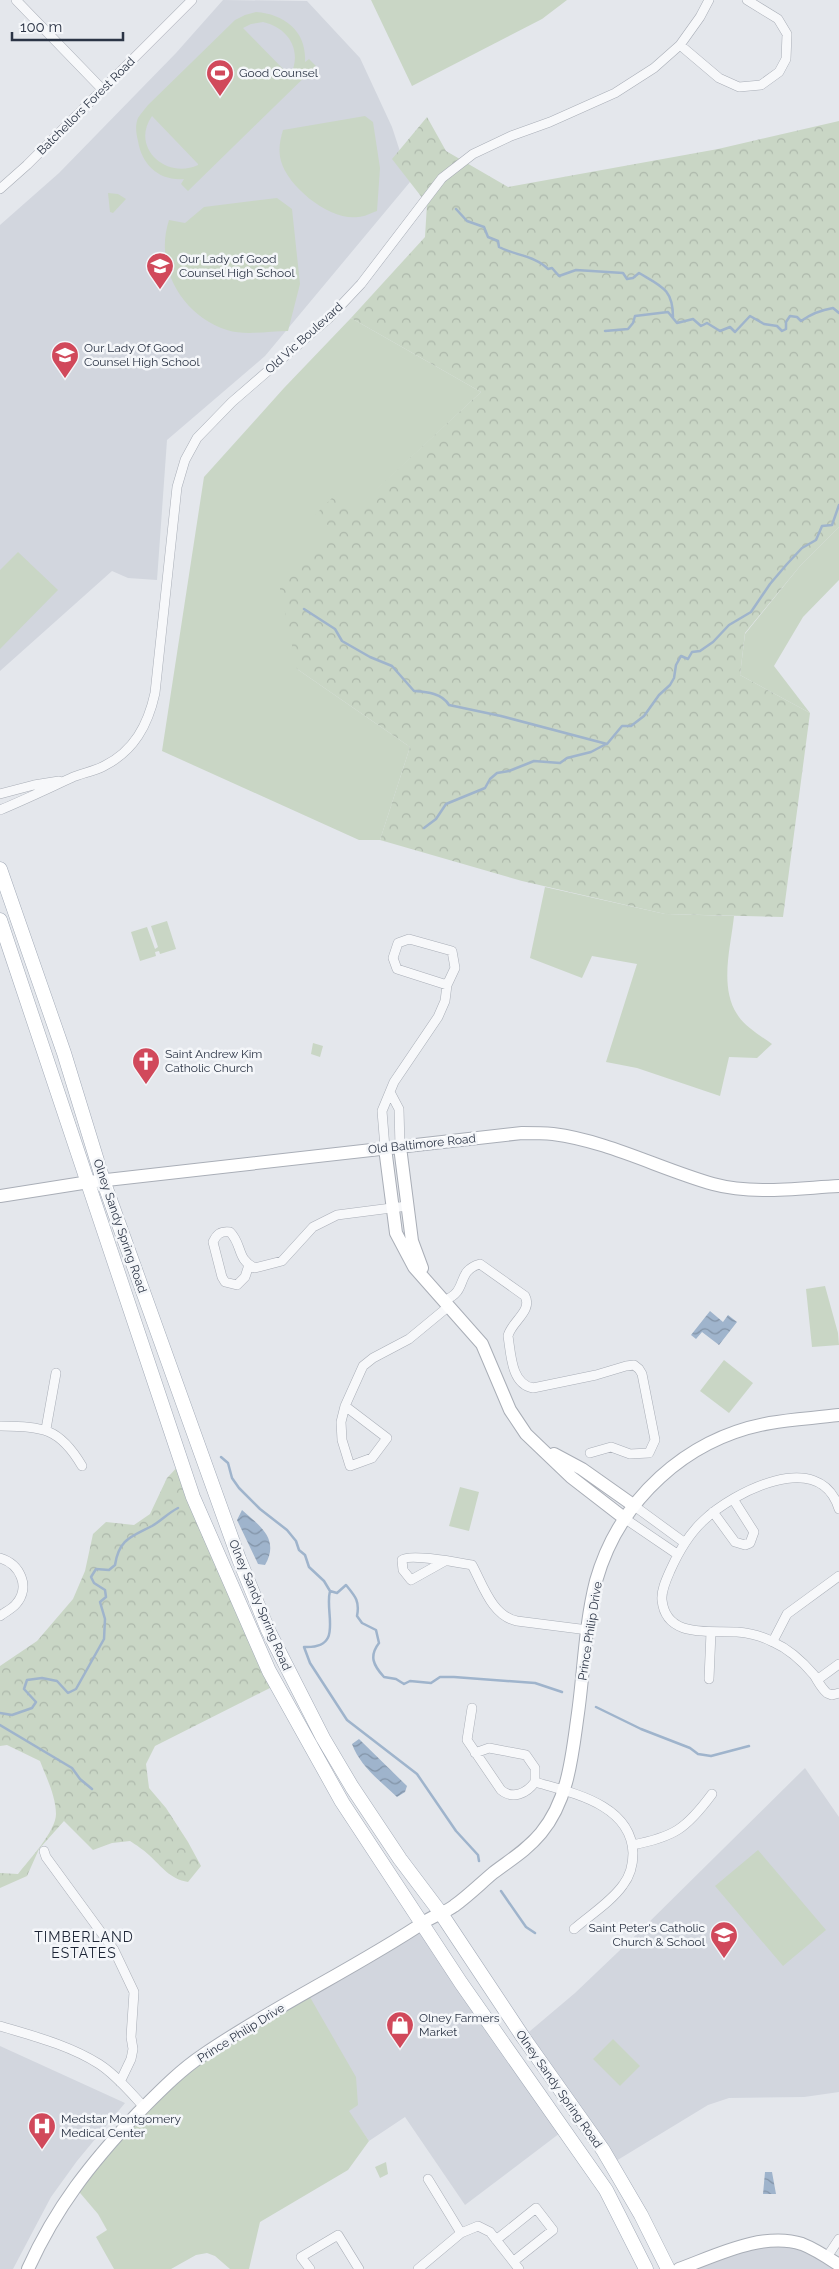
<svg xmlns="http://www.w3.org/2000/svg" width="839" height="2269" viewBox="0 0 839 2269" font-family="Raleway,sans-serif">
	<defs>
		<pattern id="forest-crowns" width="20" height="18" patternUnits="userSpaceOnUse" patternTransform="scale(1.25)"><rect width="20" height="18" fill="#c9d6c5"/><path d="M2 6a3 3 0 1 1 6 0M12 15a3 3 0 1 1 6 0" fill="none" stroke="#adb8ab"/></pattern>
		<pattern id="water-waves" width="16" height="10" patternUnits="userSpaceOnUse" patternTransform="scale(1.25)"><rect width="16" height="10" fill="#9fb4cc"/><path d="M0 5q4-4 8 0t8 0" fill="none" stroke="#8293a7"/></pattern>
	</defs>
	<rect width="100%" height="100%" fill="#e4e7ec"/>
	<!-- built -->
	<path fill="#d2d6de" d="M223,0l84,1 53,57 32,69 18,55 -145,174 -98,84 -10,140 -29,-2 -16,-7 -112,100v-446l59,-52 117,-120z
		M805,1768l34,49v275l-35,5 -75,1 -21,7 -97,59 -88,-127 52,-44 64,-61z
		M422,1924l142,206 -99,75 -60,-88 -36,24 -21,-30 -41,-119z
		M0,2046l125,57 -48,58 -26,36 -38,72h-13z
		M753,2244h47l39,25h-160z"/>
	<!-- green -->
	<path fill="#c9d6c5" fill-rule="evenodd" d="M371,0h196l-25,19 -130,67z
		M256,12c29,2 51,20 49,50l4,-3 7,7 -128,125 -7,-7 3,-5c-25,2 -42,-14 -46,-38 -2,-8 -3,-16 0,-23 3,-5 7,-9 10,-13l87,-85 10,-5zM263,22c26,6 40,29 27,54l-47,-48 8,-4zM152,116l46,48v1c-32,15 -68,-18 -46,-49z
		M365,116l8,6 7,46 -3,43c-6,2 -13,6 -19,6 -28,4 -70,-30 -77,-56 -3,-11 -1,-21 2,-31z
		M108,193l10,1 8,5 -13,14 -3,-1z
		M277,198l15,11 8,75 -12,47c-19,0 -43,5 -61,-1 -46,-15 -73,-64 -58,-110l16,3 19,-16z
		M351,318l130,74 -124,116 -16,24 -44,137 113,78 -30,93h-21l-197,-89 42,-274 80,-89z
		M839,527v53l-36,37 -29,49 36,47 -70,-38 5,-41 55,-68z
		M18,552l40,38 -58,59v-79z
		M545,887l120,27 69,2c-3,30 -15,70 3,98 7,12 24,22 35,30l-15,14 -28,-1 -9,39 -83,-28 -31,-6 31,-98 -45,-8 -10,22 -52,-20z
		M167,921l9,28 -16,5 -1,-3 -4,1 1,4 -16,5 -9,-29 16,-5 8,22 3,-2 -7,-21z
		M313,1043l10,3 -3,11 -9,-3z
		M825,1286l13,47 1,12 -27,2 -6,-58z
		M724,1360l29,23 -24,30 -29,-22z
		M460,1487l19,5 -10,39 -20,-5z
		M758,1850l68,80 -43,36 -68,-80z
		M307,1992l49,85 2,28 -9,6 20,30 -21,29 -88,52 -11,47h-19l-15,-13 -8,-3 -11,2 -25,14h-57l-18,-32 11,-7 -9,-16 -23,-27 94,-104z
		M613,2039l27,27 -20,20 -27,-27z
		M386,2162l2,12 -8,4 -5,-11z"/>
	<!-- forest -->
	<path fill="url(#forest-crowns)" d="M427,117l19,34 62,36 210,-38 121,-28v406l-39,39 -55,67 -5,42 70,38 -27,204 -118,-3 -143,-33 -142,-41 30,-93 -113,-78 -18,-85 62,-52 -28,-15 19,-19 25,9 124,-115 -130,-74 74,-81 2,-33 -35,-45z
		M182,1462l94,223 -121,61 -9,18 3,24 17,20 22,34 13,24 -13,16c-18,-3 -26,-15 -39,-27 -5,-5 -13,-10 -19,-14l-18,2 -19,7 -29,-29 -25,28 -12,27 -27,12v-15l18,1c11,-14 38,-43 38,-60 0,-18 -10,-37 -16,-53l-33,-16 -7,1v-80l37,-25 36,-42 12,-28 8,-37 13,-12 28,3 16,-11 17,-36z"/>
	<!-- water -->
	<path fill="url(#water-waves)" d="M710,1311l13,11 5,-7 9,7 -18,23 -17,-13 -6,7 -5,-4z
		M242,1510c18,16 38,29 23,55l-7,-1 -21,-44z
		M359,1739l48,47 -2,6 -8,5c-17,-16 -37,-31 -45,-53z
		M765,2172h7l4,22h-13z"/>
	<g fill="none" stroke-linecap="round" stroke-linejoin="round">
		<!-- stream -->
		<path stroke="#9fb4cc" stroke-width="2.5" d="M456,209l11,12 17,6 4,10 10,4 1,6c15,8 37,9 49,22l4,-1 7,8 17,-6 47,3 4,6 6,-1 6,-5c22,13 34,16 34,44
			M605,331l23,-2 5,-6 2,-7 33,-4 9,11 16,-4 8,7 6,-3 13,8 10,-4 5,5 15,-16 14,8 13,2 5,5 4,-2v-7l4,-6 7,1 4,4c10,-7 20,-11 32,-13l6,5
			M304,609l31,20 7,12 28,16 22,9 22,25c13,1 28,2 35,14l52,11 106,28 15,-18h9l13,-10 15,-21 11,-10 4,-7 2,-13 5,-9 7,3 4,-7 8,-1 13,-9 16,-17 22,-13 19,-28 17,-20 15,-16 14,-8 6,-14 10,-1 7,-20
			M424,828l12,-9 10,-15 39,-16 5,-9 7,-6 12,-2 25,-10 26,2 7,-5 24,-6 15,-8
			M221,1457l7,6 4,15 7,10 21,21 27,21 9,11 3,9 6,5 4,12 15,14 6,10 7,2 9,-8c9,11 14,16 11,31l5,7 14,7 3,13c-10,13 -6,22 5,34l12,2 8,5 6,-3 21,2 9,-6h14l81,6 27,9
			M330,1591c-6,22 15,58 -26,56l6,16 37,57 70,54 39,57 22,24 1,6
			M596,1707l45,22 49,19 8,6 13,2 38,-10
			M0,1713l12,2 20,-7 4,-6 -12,-13 3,-9 15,-2 15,3 11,12 8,-4 28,-50 1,-20 -5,-17 6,-5 -1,-7 -11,-7 -3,-6 5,-8 13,1 6,-5c4,-26 16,-28 37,-39 9,-5 16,-13 26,-18
			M0,1725l72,43 8,11 12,10
			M501,1891l25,36 9,6"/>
		<!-- street casing -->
		<g stroke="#a9aeb7" stroke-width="10">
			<path id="street" d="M16,0l86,89
				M680,45l39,33 20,9 22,-2 18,-13 7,-13 1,-25 -9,-15 -31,-19
				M0,189l27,-24 165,-165
				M0,794l34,-9 25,-4
				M0,810c24,-10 47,-21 71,-32 10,-5 22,-6 33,-12 30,-15 44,-41 51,-73l22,-206 8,-27 12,-22 35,-36 97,-84 32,-34 81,-106 31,-24 38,-18 39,-14 65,-29 39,-25 26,-23 20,-28 9,-17
				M390,1092l9,17 1,38
				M385,1148l-3,-37 12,-29 44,-65 7,-16 2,-16 8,-17 -3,-17 -43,-12 -11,4 -5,15 4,11 50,16
				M249,1265l-4,12 -8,8 -12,-3 -3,-5 -9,-35c4,-8 7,-11 17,-10 13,13 6,27 25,36l27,-7 31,-34 24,-12 70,-9
				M445,1300c24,-9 10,-29 35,-36l45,32c8,15 -14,26 -17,40 3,18 3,48 25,52l63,-13 30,-9 8,-1 5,4 3,5 13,66 -6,13 -19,1 -19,-7 -21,6
				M345,1406l42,32 -15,20 -22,8 -8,-26 -1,-18 4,-16 18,-40 10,-8 36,-19 40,-33
				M0,1426c43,1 59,1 82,40
				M46,1429l10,-56
				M633,1505l52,38
				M839,1509c-19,-62 -106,-17 -136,12 -15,14 -25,32 -33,50 -4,9 -9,20 -8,29 4,39 48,30 75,32 12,1 25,4 36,10 16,7 30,20 41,33 4,6 7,13 13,18l5,2 7,-2
				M713,1512l22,30 10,3 5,-2 4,-11 -21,-33
				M624,1518l53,36
				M0,1558c20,6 31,29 16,46 -4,5 -11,8 -16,12
				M445,1561l-34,19 -8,-10 -1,-10c7,-7 58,3 70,5 11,20 20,51 45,56l71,9
				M773,1641l14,-27 52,-38
				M709,1679l2,-47
				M817,1680l22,-16
				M472,1708l-5,32 34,50c12,10 26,3 34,-8
				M475,1753l14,-5 37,7 9,13v14c37,11 96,22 98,71 0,11 -3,23 -10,32 -12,17 -33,30 -49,44
				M632,1845c42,-8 54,-16 80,-51
				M44,1851l2,6 68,93 20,42 -3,45 2,12 -2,10 -11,23
				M0,2026c33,10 69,19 99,38 17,11 31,28 45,43
				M428,2179l33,54
				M496,2240l40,-32 17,22 -39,31
				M827,2257l12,-18
				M310,2269l-9,-12 37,-22 21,34
				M418,2269l43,-36 17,-7 12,6 29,37"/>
		</g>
		<!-- secondary casing -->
		<g stroke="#a9aeb7" stroke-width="14">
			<path id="secondary" d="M400,1147l12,94 10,27
				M385,1148l11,85 18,34 68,77 28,66 16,24 45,43 53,41
				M0,1196l89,-14 433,-49c10,0 21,0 31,1 55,7 107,35 160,50 40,11 86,4 126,2
				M554,1454l28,15 51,36
				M28,2269c28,-62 63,-106 109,-155 21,-21 42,-43 66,-59 71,-49 151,-86 223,-134 9,-6 20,-9 28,-15 14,-10 26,-22 39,-33 17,-13 34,-23 48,-40 28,-34 31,-78 37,-120 6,-43 7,-89 18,-132 23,-81 90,-143 174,-158 22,-4 46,-5 69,-8
				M679,2269c36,-13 84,-38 123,-25 13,5 25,13 37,21"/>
		</g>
		<!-- primary casing -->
		<g stroke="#a3abb8" stroke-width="15">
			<path id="primary" d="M0,869l64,184 39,127 136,379 29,71 55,108 29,49 48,72 40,53 83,125 80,113 38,65 27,54
				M0,920l193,577 76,174 73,131 119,181 145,207 40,79"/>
		</g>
		<!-- street -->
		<use href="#street" stroke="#f7f8fa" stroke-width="9"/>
		<!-- secondary -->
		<use href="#secondary" stroke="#fff" stroke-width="12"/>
		<!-- primary -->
		<use href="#primary" stroke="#fff" stroke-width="14"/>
	</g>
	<!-- icons -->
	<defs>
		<g id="stadium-pin" transform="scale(1.4375)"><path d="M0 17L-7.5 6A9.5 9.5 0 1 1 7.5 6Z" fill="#d1495b" stroke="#f4f6f9"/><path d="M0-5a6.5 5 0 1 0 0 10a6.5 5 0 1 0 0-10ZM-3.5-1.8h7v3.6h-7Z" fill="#fff"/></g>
		<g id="school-pin" transform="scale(1.4375)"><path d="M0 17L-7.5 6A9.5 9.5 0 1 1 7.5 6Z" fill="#d1495b" stroke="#f4f6f9"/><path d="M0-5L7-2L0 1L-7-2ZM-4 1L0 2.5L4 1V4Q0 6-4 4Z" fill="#fff"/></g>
		<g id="church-pin" transform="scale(1.4375)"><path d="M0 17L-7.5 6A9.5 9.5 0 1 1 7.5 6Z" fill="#d1495b" stroke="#f4f6f9"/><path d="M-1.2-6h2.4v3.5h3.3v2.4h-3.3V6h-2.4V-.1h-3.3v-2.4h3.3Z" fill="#fff"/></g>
		<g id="shop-pin" transform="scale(1.4375)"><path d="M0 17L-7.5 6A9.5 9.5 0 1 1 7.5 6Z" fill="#d1495b" stroke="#f4f6f9"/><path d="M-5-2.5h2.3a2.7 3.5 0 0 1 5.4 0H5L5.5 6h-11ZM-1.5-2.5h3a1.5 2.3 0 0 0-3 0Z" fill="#fff"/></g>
		<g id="hospital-pin" transform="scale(1.4375)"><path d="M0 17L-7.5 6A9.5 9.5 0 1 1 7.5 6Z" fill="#d1495b" stroke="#f4f6f9"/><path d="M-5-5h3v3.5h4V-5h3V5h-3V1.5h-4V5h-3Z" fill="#fff"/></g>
	</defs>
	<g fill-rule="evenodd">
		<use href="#stadium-pin" x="220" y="73"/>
		<use href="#school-pin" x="160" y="266"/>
		<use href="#school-pin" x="65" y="355"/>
		<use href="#church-pin" x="146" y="1061"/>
		<use href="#school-pin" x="724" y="1935"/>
		<use href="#shop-pin" x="400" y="2025"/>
		<use href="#hospital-pin" x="42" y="2126"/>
	</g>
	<g text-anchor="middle" stroke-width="5" stroke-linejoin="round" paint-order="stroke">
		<!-- poi labels -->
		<g font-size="12" fill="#2b3445" stroke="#f4f6f9" text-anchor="start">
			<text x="239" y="77">Good Counsel</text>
			<text x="179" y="263">Our Lady of Good<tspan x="179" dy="14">Counsel High School</tspan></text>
			<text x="84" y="352">Our Lady Of Good<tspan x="84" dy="14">Counsel High School</tspan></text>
			<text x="165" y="1058">Saint Andrew Kim<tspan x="165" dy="14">Catholic Church</tspan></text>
			<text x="705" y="1932" text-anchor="end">Saint Peter's Catholic<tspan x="705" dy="14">Church &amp; School</tspan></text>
			<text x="419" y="2022">Olney Farmers<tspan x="419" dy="14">Market</tspan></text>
			<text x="61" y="2123">Medstar Montgomery<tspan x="61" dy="14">Medical Center</tspan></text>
		</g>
		<!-- street labels -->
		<g font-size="12" fill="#2b3445" stroke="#f4f6f9">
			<text transform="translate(86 106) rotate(-45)" y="4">Batchellors Forest Road</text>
			<text transform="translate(304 338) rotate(-42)" y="4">Old Vic Boulevard</text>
			<text transform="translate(422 1144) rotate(-6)" y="4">Old Baltimore Road</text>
			<text transform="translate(120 1226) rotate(71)" y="4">Olney Sandy Spring Road</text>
			<text transform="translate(260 1605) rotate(67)" y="4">Olney Sandy Spring Road</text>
			<text transform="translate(590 1631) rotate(-81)" y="4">Prince Philip Drive</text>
			<text transform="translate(241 2033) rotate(-32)" y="4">Prince Philip Drive</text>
			<text transform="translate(559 2089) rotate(55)" y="4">Olney Sandy Spring Road</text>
		</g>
		<!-- neighbourhood labels -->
		<g font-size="14" letter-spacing="1" fill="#1d2536" stroke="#f4f6f9">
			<text x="84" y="1942">TIMBERLAND<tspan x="84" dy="16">ESTATES</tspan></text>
		</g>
	</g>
	<!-- scale -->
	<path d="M12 32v8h111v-8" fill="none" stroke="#2b3445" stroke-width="2.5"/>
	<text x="20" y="32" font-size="15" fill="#2b3445" stroke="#f4f6f9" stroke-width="4" paint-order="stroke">100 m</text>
</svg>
